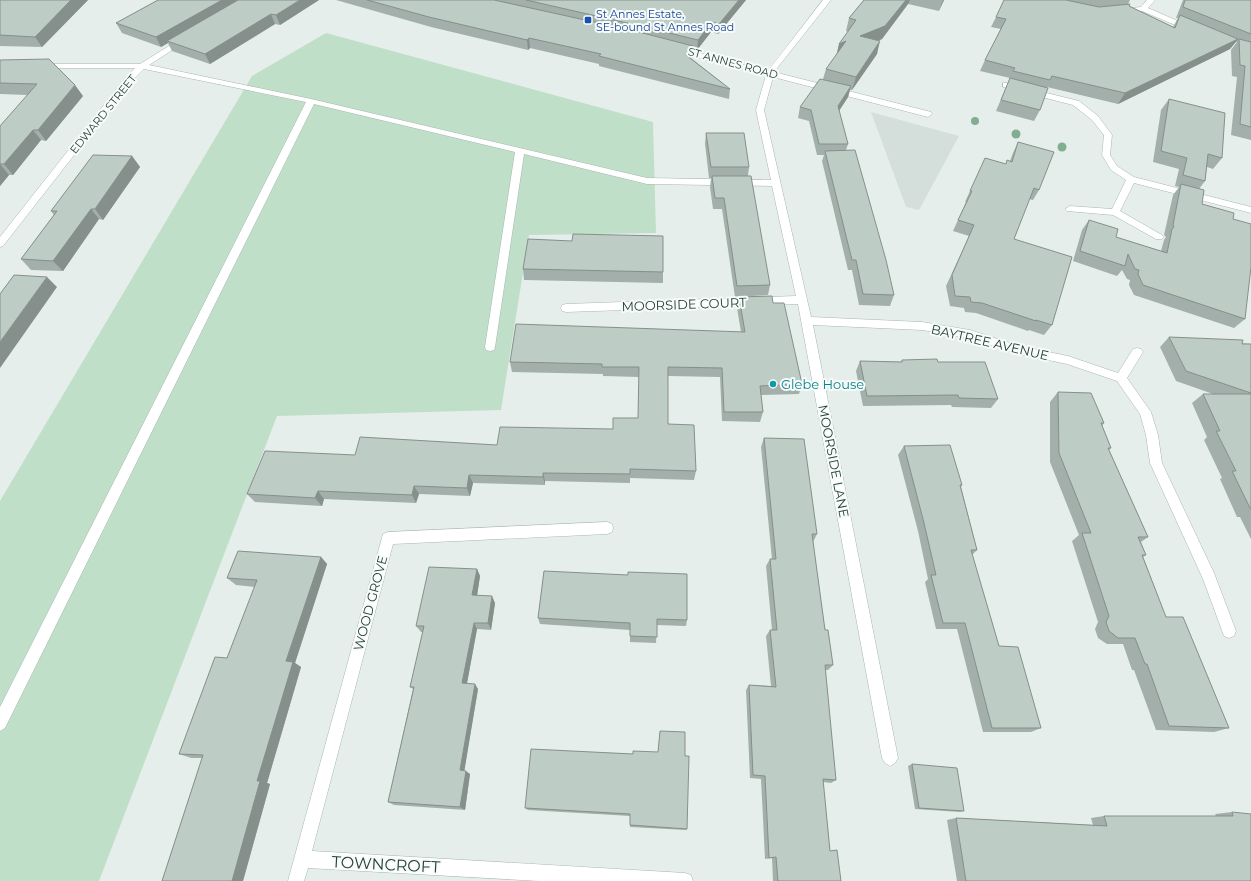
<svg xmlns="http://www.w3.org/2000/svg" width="1251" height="881" viewBox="0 0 1251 881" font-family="Montserrat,sans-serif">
	<rect width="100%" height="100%" fill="#e6eeeb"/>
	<!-- built -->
	<path fill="#d4deda" d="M871,112l88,24 -40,74 -13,-3z"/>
	<!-- green -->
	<path fill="#c0dfc8" d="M326,33l327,89 3,111 -127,2 -28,175 -224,6 -178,465h-99v-380l252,-425z"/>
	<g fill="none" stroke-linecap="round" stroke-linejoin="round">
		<!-- minor casing -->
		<g stroke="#a8b7b2" stroke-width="1">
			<path id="minor" d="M823,0h8l-57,72 157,40 1,2 -4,3 -155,-40 -9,33 47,207 111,5 48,8 49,16 49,10 50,17 15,-24 4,-1 4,1 2,3 -16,26 24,34 7,23 4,28 52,110 22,58 -2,5 -5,2 -5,-2 -21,-57 -53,-116 -4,-28 -6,-21 -23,-33 -50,-17 -48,-10 -49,-16 -48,-8 -109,-5 85,433 -3,5 -5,3 -5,-3 -3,-5 -84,-454 -232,8 -4,-1 -1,-3 1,-3 4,-1 230,-8 -24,-110 -125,-2 -123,-30 -29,193 -1,3 -4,1 -4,-1 -1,-3 30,-195 -201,-48 -309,624 -5,3v-24l306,-605 -162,-33 -12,12 -129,165 -3,1v-10l126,-160 9,-9h-94l-4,-2 1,-2h102l45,-28h3v4l-39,25 162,34 336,79 124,2 -15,-70 10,-35 -92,-24 -1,-2 4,-2 91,24z
				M1147,0h8l-7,8 46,20 -4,2h-3l-45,-19 -22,2 -4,-2 4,-2 21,-2z
				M1003,83h3l73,18 19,15 14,19 -2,20 7,11 17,11 117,30v6l-117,-30 -14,28 42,24 2,2 -2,2h-6l-43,-24 -46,-4 -2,-2 5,-3 42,3 14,-29 -15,-10 -9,-15 2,-20 -12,-15 -19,-15 -70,-18z
				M607,522l5,2 1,4 -1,4 -5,2 -214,10 -81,307 373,22 6,2 2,6h-154l-231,-13 -4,13h-16l95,-347 5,-2z"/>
		</g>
		<!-- minor -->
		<use href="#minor" fill="#fff" fill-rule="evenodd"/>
	</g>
	<!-- trees -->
	<g fill="#81ad92">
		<circle cx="975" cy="121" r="4"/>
		<circle cx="1016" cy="134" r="4.5"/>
		<circle cx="1062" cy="147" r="4.5"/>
	</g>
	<!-- wall -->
	<path fill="#a3afaa" d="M0,0h88l-46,47 -42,-1z
		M158,0h161l-39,25 -5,-1 -65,40 -38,-13 -4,-8 -7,4 -39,-14 -6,-10z
		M336,0h410l-28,34 -7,-2 -14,18 -4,-1 -1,7 -1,2 39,31 -1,10 -130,-33v-2l-69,-16 -2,2 -97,-23z
		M864,0h80l-5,11 -31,-7 -26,35 -4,2 -1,13 -25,36h-2l-2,7 -9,14 9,33 -2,6 48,145 -4,11 -31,-1 -7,-35h-4l-26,-109 2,-6h-7l-8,-34 -11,-3 2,-11 23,-28 3,-10 11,-15 2,-10 9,-12 -2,-1 3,-13z
		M1004,0h126l-2,4 1,2 44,21 5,-9h-2l7,-18h68v140l-20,-5 6,-58 -5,-1 -1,-26 6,-8h-1l-6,7 -112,55 -71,-17 -7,23 -6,11 -38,-10 14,-33 -30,-7 5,-11 16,-31 -10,-2 5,-10z
		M0,60l83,36 -37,45 -5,-1 -28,35h-4l-9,11v-60l28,-31 -28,-1z
		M1169,99l53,59 -9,11 -6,-2 -2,14 -6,8 3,15 31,15 12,100 -11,9 -100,-33 -5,-10 1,-5 -3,-1 -5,-9 -5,6 -44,-15 9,-31 7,-10 27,17 45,14 3,-11 2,-3 -2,-2 9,-40 6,-8 -4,-1 4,-17 -26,-7 8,-52z
		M706,133l43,34 -1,9 22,109 -2,10 -33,2 -13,-88h-9l-3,-22 1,-9h-2l-4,-34z
		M1018,142l21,48 -6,10 -4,-1 -15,40 38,86 -8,10 -15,-5 -1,1 -52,-18 -11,-1 -1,-4 -14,-2 -4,-20 23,-50 -16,-5 13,-29h-1l15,-33 26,-5 4,-3 3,-8z
		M132,156l8,11 -37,53 -4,-1 -36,52 -32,-1 -10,-11 33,-44 -3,-4z
		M572,241l91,31v11l-139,-3 -1,-11z
		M739,297l34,6 29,81 -3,10 -38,1 2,17 -3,10 -38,-1 -2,-44 -52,-1v48l28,47 -2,9 -64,-2v5l-85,-2v4l-72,-2 -3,13 -51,-2 -3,9 -92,-4 -2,7 -67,-4 -8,-8 108,-39 142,-10 116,-16 25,-11 1,-41 -36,-1v-2l-91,-2 -2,-10 231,-30 -4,-24z
		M1169,337l82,7v195l-11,-22h-3l-17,-38 2,-1 -18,-38 3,-3 -15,-34 11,-9h10l-37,-13 -16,-34z
		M902,360l36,2 60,37 -7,9 -39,-1 -1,-2 -88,1 -7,-35 4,-10 41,1z
		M1058,392l46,31 -2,3 9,22 -2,2 39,87 -7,5 5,13 -3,2 23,60 63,111 -15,4 -58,-2 -22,-60h-2l-9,-26h-16l-9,-6 -3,-9 3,-7 -26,-81 7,-6 -29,-73v-60z
		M764,438l53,96 -4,8 12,88 8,35 -5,5h-3l11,110 -5,3 -8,-1 7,69 11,30h-68l-1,-23 -7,1 -4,-80 -11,-1 -4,-88 3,-5 22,1 -5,-50 4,-6h2l-6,-64 4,-7h2l-11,-112z
		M904,446l58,39 -1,2 16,63 -5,5 27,91 42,82 -10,4h-48l-26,-103h-21l-11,-47 3,-3 -10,-48 -20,-76z
		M321,557l6,7 -32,99 6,4 -34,116 3,1 -27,97h-81l40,-123h-11l-12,-4 48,-96 28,-71 -19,-2 -9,-7z
		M477,569l3,7 -3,20 18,7 -4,27 -14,-1 -10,55 11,5 -14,82 6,3 -5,36 -71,-5 -6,-3 25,-113 -3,-2 13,-55h-2l-5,-6z
		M544,571l143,49 -1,6 -29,-1 -1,18 -26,-1v-12l-90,-6 -2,-6z
		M660,731l25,25 2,73 -1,1 -56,-3v-11l-102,-6 -3,-2 108,-54 25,-2z
		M912,764l52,47 -4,1 -45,-3 -7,-43z
		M1232,812l19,69h-294l-10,-61 9,-2 137,7 -2,-7 13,-2h112l-1,-2z"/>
	<!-- shaded-wall -->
	<path fill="#858f8b" d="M71,0h17l-46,47 -7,-10z
		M222,0h22l-77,41 1,2 -7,4 -5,-10z
		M300,0h19l-39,25 -4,-10z
		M739,0h7l-28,34 1,-10z
		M906,0h4l-2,4 -26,35 -26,10 4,-13z
		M943,0h1l-5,11z
		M271,14l4,10 -65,40 -5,-10z
		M712,22l-1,10 -14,18 1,-10z
		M529,38l1,10 -2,2 -1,-10z
		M1238,39l-8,10 -112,55 7,-11z
		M846,41l-10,16 3,-13z
		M880,41l-3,13 -25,36 4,-13z
		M693,46l-1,10 -6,9v-10z
		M75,85l8,11 -37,45 -8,-11z
		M851,86l-3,11 -13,20 3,-11z
		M33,130l8,10 -28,35 -9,-11z
		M132,156l8,11 -37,53 -8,-11z
		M0,164l9,11 -9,11z
		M91,209l8,10 -36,52 -10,-10z
		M47,277l10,10 -57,81v-26z
		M543,473l2,8v4l-2,-8z
		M469,475l4,8 -3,13 -3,-8z
		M414,486l5,8 -3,9 -4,-8z
		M318,491l6,8 -2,7 -7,-8z
		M321,557l6,7 -32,99 6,4 -34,116 3,1 -27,97h-11l54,-220z
		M477,569l3,7 -4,26 -4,-7z
		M492,596l3,7 -4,27 -3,-7z
		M474,623l3,6 -11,59 -4,-5z
		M475,684l3,5 -14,84 -4,-3z
		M466,771l4,3 -5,36 -5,-3z"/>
	<!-- building -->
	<path fill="#beccc6" stroke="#858f8b" d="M0,0h71l-36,37 -35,-2z
		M158,0h64l-66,37 -40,-14z
		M238,0h62l-24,15 -5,-1 -66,40 -38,-13z
		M367,0h127l141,31 58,15 -7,9 44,34 -131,-33 2,-2 -72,-16 -2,2 -98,-23z
		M526,0h213l-20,24 -7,-2 -14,18 -62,-15z
		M864,0h42l-21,26 -25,10 20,5 -24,36 -30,-8 20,-28 -7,3 17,-24 -7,-2z
		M1004,0h62l33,7 31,-3 -1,2 46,22 5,-13 58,24 -113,54 -73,-17 -2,4 -37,-9 2,-3 -30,-8 21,-41 -10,-2z
		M1185,0h66v34l-68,-27z
		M1239,39l12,3v85l-11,-3 5,-58 -5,-1z
		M49,59l26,26 -37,45h-5l-29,34h-4v-38l37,-42 -37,-1v-23z
		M1010,78l38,10 -8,22 -39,-10z
		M820,79l31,7 -13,20 10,38h-29l-8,-34 -11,-3z
		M1169,99l56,14 -3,45 -14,-4 -3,27 -22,-6 4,-17 -26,-7z
		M706,133h38l5,34h-38z
		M1018,142l36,10 -15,38 -5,-2 -20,51 58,18 -20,68 -16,-5v1l-54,-18 -11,-1 -1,-5 -15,-1 -3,-21 22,-50 -16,-5 14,-29h-2l15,-33 21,6 1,-4 5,2z
		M855,150l31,110 8,35 -31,-1 -7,-34h-4l-27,-109z
		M93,155l39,1 -37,53h-4l-38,52 -32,-2 36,-48h-6z
		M712,176h39l19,109 -33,1 -13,-88h-9z
		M1181,184l23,6 -2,14 32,9 -1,6 18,5v43l-6,52 -102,-34 -5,-11 1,-4 -4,-1 -7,-15 -3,12 -45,-15 9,-31 29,9 -2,8 51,16 5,-24 2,-2 -1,-2z
		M573,234l90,2v36l-140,-3 5,-30 44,2z
		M14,275l33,2 -47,65v-48z
		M772,296l1,7h11l18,81 -42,2 3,26h-39l-2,-44 -54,-1v57l26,1 2,46 -66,-2v5l-87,-1v4l-74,-2 -2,13 -53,-2 -2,9 -94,-4 -3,7 -68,-4 18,-43 90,4 5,-18 137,8 3,-18 113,2v-11h25l1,-51h-37v-3l-92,-2 6,-38 229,8 -6,-35z
		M1169,337l74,3 -1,4h9v49l-65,-22z
		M937,359l1,3h47l13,37 -39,-1 -1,-3 -91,1 -7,-35 42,1v-2z
		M1058,392l33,1 13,30h-3l10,25h-3l40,89h-10l8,18h-4l24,62h17l46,111 -60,-2 -22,-62h-2l-10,-26h-17l-9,-7 -3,-9 3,-6 -27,-83h9l-32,-80z
		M1203,394h48v115l-1,-1 -18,-37h4l-20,-40h4z
		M764,438l40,1 13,95h-5l13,96h3l5,35h-8l11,115 -13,-1 7,72 7,-1 4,31h-63l-2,-24 -7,1 -4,-82 -12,-1 -4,-90 27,2 -6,-57h7l-7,-71h6z
		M950,445l12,40h-2l17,65h-6l28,96 19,1 23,81h-49l-27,-105h-22l-12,-48h5l-12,-52 -20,-77z
		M238,551l83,6 -35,104 7,1 -36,119h3l-28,100h-70l41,-126 -24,-1 36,-97 12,1 30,-78 -30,-2z
		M429,567l48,2 -5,26 20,1 -4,27h-14l-12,60 13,1 -15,86 6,1 -6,36 -72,-5 26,-115h-4l14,-61h-8z
		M544,571l84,4v-3l59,2v46l-30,-1v18l-27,-1v-13l-92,-5z
		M660,731l25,1v24h4l-2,73 -57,-4v-11l-105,-6 6,-59 102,5v-3l25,1z
		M912,764l45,4 7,43 -45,-3z
		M1232,812l19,2v67h-285l-10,-63 151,8 -3,-10h129z"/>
	<!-- markers -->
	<rect fill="#1a4fb4" stroke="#f7fbf9" stroke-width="1.5" x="584" y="16" width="8" height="8" rx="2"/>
	<circle fill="#0f9aa8" stroke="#f7fbf9" stroke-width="1.5" cx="773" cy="384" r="4"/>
	<g text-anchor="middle" stroke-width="4" stroke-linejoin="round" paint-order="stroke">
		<!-- far-transit labels -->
		<g font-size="11" fill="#164399" stroke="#f7fbf9" text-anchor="start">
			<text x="596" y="18">St Annes Estate,<tspan x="596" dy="13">SE-bound St Annes Road</tspan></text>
		</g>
		<!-- far-street labels -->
		<g font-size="11" fill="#254139" stroke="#f7fbf9">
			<text transform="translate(733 63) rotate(15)" y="4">ST ANNES ROAD</text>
			<text transform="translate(103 114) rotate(-51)" y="4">EDWARD STREET</text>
		</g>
		<!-- street labels -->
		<g font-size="13" fill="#254139" stroke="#f7fbf9">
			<text transform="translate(684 304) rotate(-2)" y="5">MOORSIDE COURT</text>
			<text transform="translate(990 342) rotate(13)" y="5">BAYTREE AVENUE</text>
			<text transform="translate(834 461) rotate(79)" y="5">MOORSIDE LANE</text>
			<text transform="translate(370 603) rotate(-75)" y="5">WOOD GROVE</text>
		</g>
		<!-- culture labels -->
		<g font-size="13" fill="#0d838f" stroke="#f7fbf9" text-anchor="start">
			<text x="781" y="389">Glebe House</text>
		</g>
		<!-- near-street labels -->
		<g font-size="16" fill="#254139" stroke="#f7fbf9">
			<text transform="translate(386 864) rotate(3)" y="6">TOWNCROFT</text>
		</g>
	</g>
</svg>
